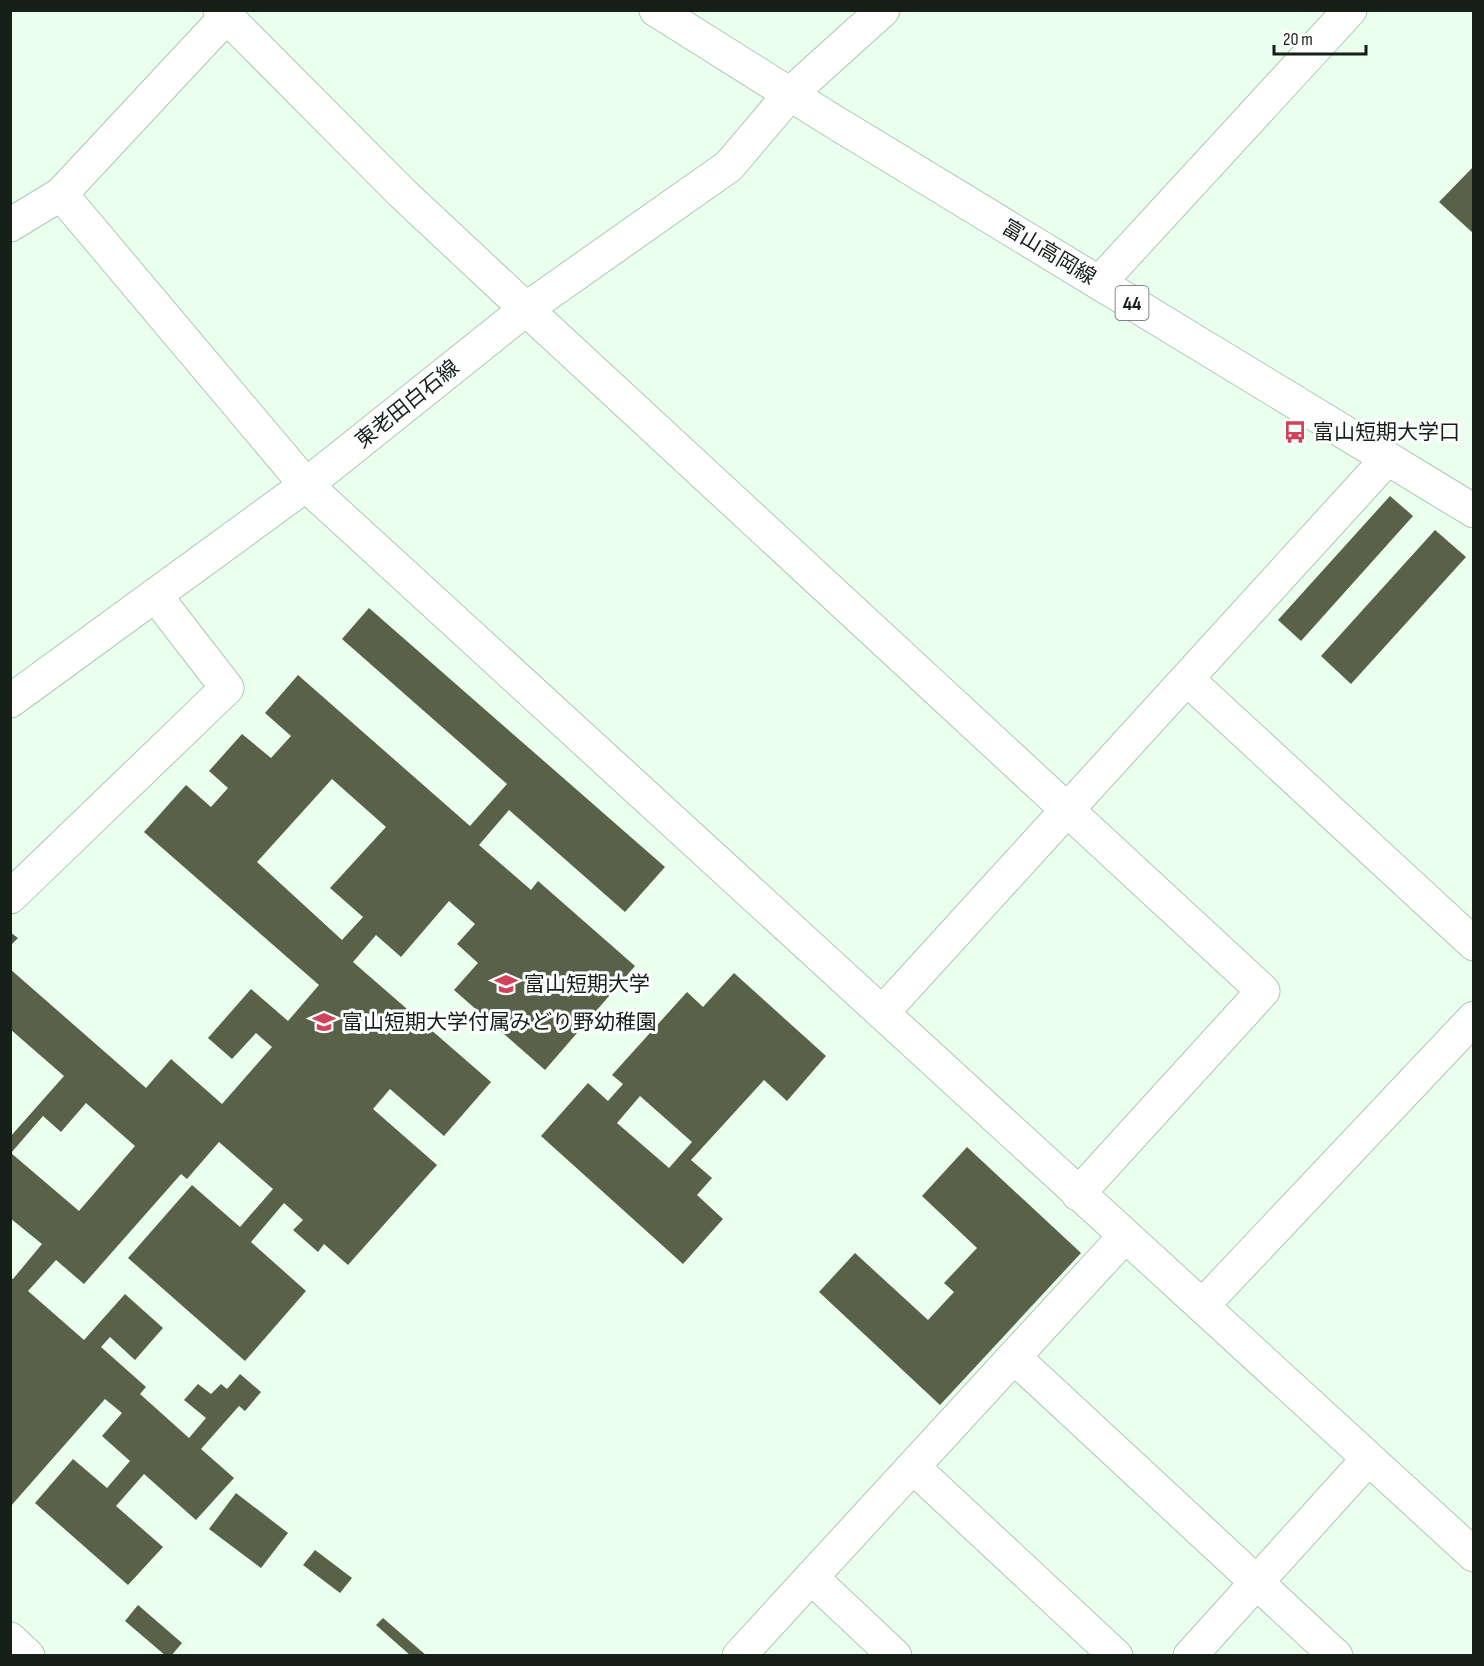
<svg xmlns="http://www.w3.org/2000/svg" width="1484" height="1666" viewBox="0 0 1484 1666" font-family="'Sofia Sans Condensed','Noto Sans JP',sans-serif">
	<rect width="100%" height="100%" fill="#eaffed"/>
	<!-- building -->
	<path fill="#596148" fill-rule="evenodd" d="M1474,166v68l-35,-32z
		M1390,496l23,20 -112,125 -23,-21z
		M1435,530l31,27 -115,127 -30,-28z
		M369,608l296,259 -40,45 -116,-102 -30,35 52,45 7,-9 97,85 -90,104 -91,-80 24,-27 -21,-19 18,-20 -26,-23 -48,56 -25,-22 -23,27 138,120 -47,54 -54,-47 -17,20 64,56 -89,100 -24,-21 -6,8 -25,-22 10,-10 -19,-17 -33,39 55,49 -61,70 -117,-103 64,-73 48,42 33,-38 -54,-47 -32,37 -6,-5 -97,110 -28,-24 -28,31 56,49 41,-46 38,34 -28,32 -25,-23 -9,10 45,40 -6,7 49,44 17,-20 -22,-18 14,-16 13,10 10,-10 6,5 13,-15 21,18 -16,19 -6,-5 -38,43 33,29 -38,42 -52,-46 -28,32 47,41 -35,38 -93,-82 38,-44 34,29 23,-27 -28,-25 20,-23 -17,-14 -95,108v-230l3,2 29,-35 -32,-26v-81l54,-61 -54,-47v-60l136,119 25,-29 51,45 50,-57 -16,-14 -24,26 -24,-21 43,-49 37,32 31,-36 -175,-153 42,-47 25,22 17,-19 -19,-17 33,-37 29,24 20,-22 -26,-23 33,-38 172,151 37,-42 -165,-145zM332,779l54,48 -56,61 33,29 -21,23 -85,-78zM86,1103l49,43 -56,65 -68,-58 32,-37 18,16z
		M10,932l8,6 -8,8z
		M734,973l92,83 -39,45 -23,-21 -73,80 21,18 -15,17 26,24 -40,45 -142,-128 47,-53 20,18 15,-17 -11,-9 75,-83 16,15zM640,1096l52,46 -23,26 -52,-45z
		M967,1147l114,106 -141,152 -121,-113 36,-39 73,67 26,-28 -10,-9 33,-35 -55,-52z
		M236,1493l52,40 -27,35 -52,-39z
		M315,1550l37,28 -12,15 -37,-28z
		M138,1605l44,38 -11,13h-5l-41,-35z
		M383,1618l44,38h-16l-35,-31z"/>
	<g fill="none" stroke-linecap="round" stroke-linejoin="round">
		<!-- minor casing -->
		<g stroke="#aec7b2" stroke-width="35">
			<path id="minor" d="M220,10l181,182 125,117 737,682 -185,203
				M790,94l93,-84
				M61,194l245,291 1168,1070
				M10,225l51,-31 165,-177
				M1099,283l251,-273
				M1187,679l287,265
				M10,897l217,-209 -72,-93
				M882,1013l505,-554
				M1202,1306l272,-288
				M1014,1357l322,299
				M913,1467l203,189
				M811,1577l84,79
				M10,1639l18,17
				M739,1656l386,-420
				M1190,1656l178,-197"/>
		</g>
		<!-- major casing -->
		<g stroke="#aec7b2" stroke-width="35">
			<path id="major" d="M656,10l172,108 646,393
				M10,701l296,-216 220,-176 203,-143 61,-72"/>
		</g>
		<!-- minor -->
		<use href="#minor" stroke="#fff" stroke-width="33"/>
		<!-- major -->
		<use href="#major" stroke="#fff" stroke-width="33"/>
	</g>
	<!-- icons -->
	<defs>
		<g id="bus-bare" transform="scale(1.8)"><path d="M-5-6H5V4H4V6H2V4H-2V6H-4V4H-5ZM-3.5-4V0h7V-4ZM-3.5 1.2v1.5H-2V1.2ZM2 1.2v1.5H3.5V1.2Z" fill="#d14159" stroke="#fff" stroke-width="2.5" paint-order="stroke"/></g>
		<g id="university-bare" transform="scale(1.8)"><path d="M0-5L7-2L0 1L-7-2ZM-4 1L0 2.5L4 1V4Q0 6-4 4Z" fill="#d14159" stroke="#fff" stroke-width="2.5" paint-order="stroke"/></g>
		<g id="school-bare" transform="scale(1.8)"><path d="M0-5L7-2L0 1L-7-2ZM-4 1L0 2.5L4 1V4Q0 6-4 4Z" fill="#d14159" stroke="#fff" stroke-width="2.5" paint-order="stroke"/></g>
	</defs>
	<g fill-rule="evenodd">
		<use href="#bus-bare" x="1295" y="432"/>
		<use href="#university-bare" x="506" y="984"/>
		<use href="#school-bare" x="324" y="1022"/>
	</g>
	<g text-anchor="middle" stroke-width="6" stroke-linejoin="round" paint-order="stroke">
		<!-- shield labels -->
		<rect fill="#fff" stroke="#5c625d" stroke-width="1.5" x="1115.5" y="286" width="33" height="34" rx="4.5"/>
		<g font-size="20" font-weight="bold" fill="#161f18">
			<text x="1132" y="310">44</text>
		</g>
		<!-- street labels -->
		<g font-size="21" fill="#161f18" stroke="#fff">
			<text transform="translate(1049 252) rotate(31)" y="7">富山高岡線</text>
			<text transform="translate(407 404) rotate(-39)" y="7">東老田白石線</text>
		</g>
		<!-- poi labels -->
		<g font-size="21" fill="#161f18" stroke="#fff" text-anchor="start">
			<text x="1313" y="439">富山短期大学口</text>
			<text x="524" y="991">富山短期大学</text>
			<text x="342" y="1029">富山短期大学付属みどり野幼稚園</text>
		</g>
	</g>
	<!-- border -->
	<rect width="1484" height="1666" fill="none" stroke="#161f18" stroke-width="24"/>
	<!-- scale -->
	<path d="M1274 45v9h92v-9" fill="none" stroke="#161f18" stroke-width="3"/>
	<text x="1283" y="45" font-size="18" fill="#161f18" stroke="#ffffff" stroke-width="4.5" paint-order="stroke">20 m</text>
</svg>
